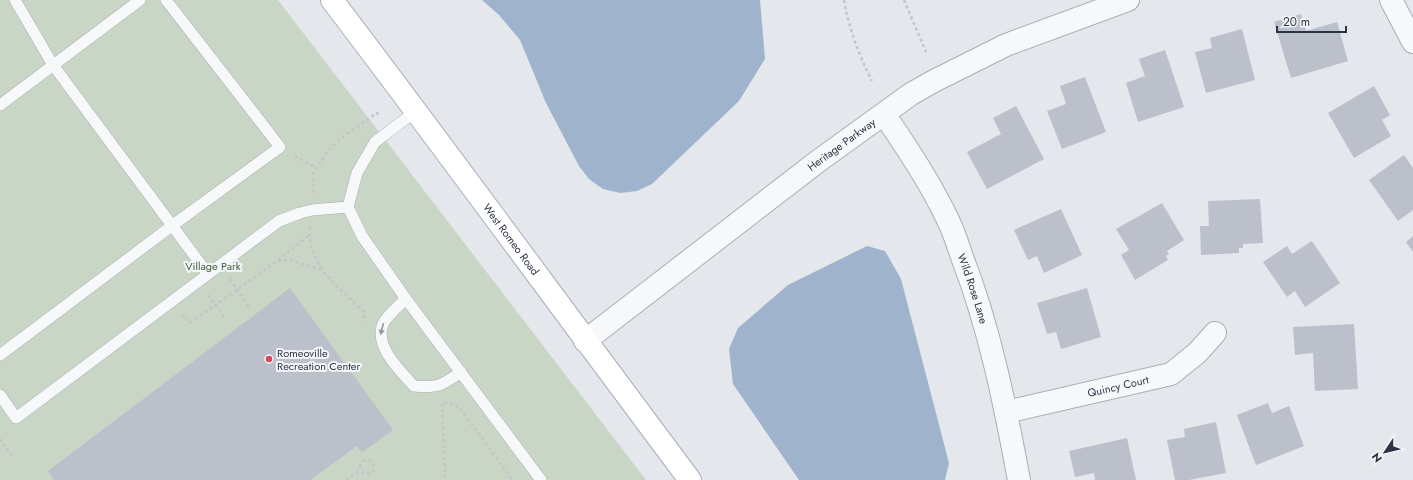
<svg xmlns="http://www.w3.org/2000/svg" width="1413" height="480" viewBox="0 0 1413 480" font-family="Jost,sans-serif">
	<rect width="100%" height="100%" fill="#e4e7ec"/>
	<!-- green -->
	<path fill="#c9d6c5" d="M0,0h278l368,480h-646z"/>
	<!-- water -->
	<path fill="#9fb4cc" d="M482,0h278l5,59 -26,42 -87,83 -15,7 -17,2 -17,-4 -14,-10 -10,-13 -33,-63 -26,-63 -21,-25z
		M867,246l18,5 16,28 48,184 -4,17h-146l-66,-96 -4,-35 9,-21 50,-43z"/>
	<!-- building -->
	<path fill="#bbc0ca" d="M1301,14l5,17 31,-9 11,39 -57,17 -17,-56z
		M1242,29l13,51 -49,13 -11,-41 17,-4 -2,-10z
		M1165,50l19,57 -46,15 -12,-39 19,-7 -6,-17z
		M1085,77l21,55 -44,17 -15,-38 19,-7 -6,-18z
		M1374,86l16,29 -8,5 9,16 -37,22 -26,-45z
		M1016,106l28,53 -57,30 -20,-37 34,-18 -8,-16z
		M1404,155l9,13v42l-15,11 -29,-41z
		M1260,199l3,44 -20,1v4h-4v5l-38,2 -1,-29h9l-1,-25z
		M1162,203l22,37 -17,11 2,3 -3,2 2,4 -33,20 -14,-25 8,-5 -13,-21z
		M1061,209l21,46 -38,18 -7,-17 -9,4 -14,-30z
		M1413,236v16l-7,-10z
		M1312,241l28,42 -35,24 -10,-16 -8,6 -24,-35 24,-16 5,8z
		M290,288l103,142 -31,22 -5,-6 -47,34h-256l-6,-9z
		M1087,288l14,49 -40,12 -5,-17 -9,2 -10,-31z
		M1354,324l4,65 -43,2 -2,-38 -18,2 -2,-28z
		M1268,403l4,10 17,-7 15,40 -48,19 -19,-50z
		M1216,422l10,51 -37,7h-14l-8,-40 18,-3 -1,-8z
		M1127,438l9,42h-41l-1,-7 -19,4 -6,-26z"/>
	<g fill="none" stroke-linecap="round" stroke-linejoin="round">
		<!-- lane casing -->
		<g stroke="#a9aeb7" stroke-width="12">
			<path id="lane" d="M15,0l38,65 155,209
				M0,105l140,-105
				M416,111l-41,31 -18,31 -9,34 14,29 44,63 135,181
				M406,299c-8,7 -16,14 -22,23 -12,22 16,49 30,64 24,2 27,0 47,-14
				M0,355l173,-130 107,-78 -114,-147
				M0,395l16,23 263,-197 21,-8 12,-3 36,-3"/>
		</g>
		<!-- street casing -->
		<g stroke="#a9aeb7" stroke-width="24">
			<g id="street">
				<path d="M1391,0l22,42"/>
				<path id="s1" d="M884,114c23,34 46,68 64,106 6,12 10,25 14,37 28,72 43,148 57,223"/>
				<path id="s2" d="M585,341l232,-179 94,-68 23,-13 72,-36 122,-45"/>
				<path id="s3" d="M1006,412l165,-38 26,-21 18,-20"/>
			</g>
		</g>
		<!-- secondary casing -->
		<g stroke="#a9aeb7" stroke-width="24">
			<g id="secondary">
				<path id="s4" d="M332,0c121,159 238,320 358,480"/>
			</g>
		</g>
		<!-- path -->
		<path stroke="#c2c5cb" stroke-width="2.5" stroke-dasharray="3 3" stroke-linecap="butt" d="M844,0c5,29 15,55 28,81
			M904,0l22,52
			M295,156l22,12
			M313,193v-19l14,-22 14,-14 36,-25 3,4
			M310,227c-4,38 30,61 54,85v10
			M278,261l12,-1 31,10
			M230,279l20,29
			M208,295l18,24
			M182,314l8,9 86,-61 33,-27
			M442,403l3,77
			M444,403h6l10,5 51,70v2
			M0,439l12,17
			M360 467a7 7 0 1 1 14 0a7 7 0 1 1-14 0Z
			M346,480l15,-10"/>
		<!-- lane -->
		<use href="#lane" stroke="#f7f8fa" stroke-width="11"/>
		<!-- street -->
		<use href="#street" stroke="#f7f8fa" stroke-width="22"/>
		<!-- secondary -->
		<use href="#secondary" stroke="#fff" stroke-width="22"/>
	</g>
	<!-- one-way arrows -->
	<defs><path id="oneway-solid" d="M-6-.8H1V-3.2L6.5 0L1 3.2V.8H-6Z"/></defs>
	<use fill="#9196a0" href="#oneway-solid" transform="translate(382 329) rotate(104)"/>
	<!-- markers -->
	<circle fill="#d1495b" stroke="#f4f6f9" stroke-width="1.5" cx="269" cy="359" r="4"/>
	<g text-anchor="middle" stroke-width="4" stroke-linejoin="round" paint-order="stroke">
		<!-- street labels -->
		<g font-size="11" fill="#2b3445" stroke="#f4f6f9">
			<text dy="4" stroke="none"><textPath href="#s2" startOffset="323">Heritage Parkway</textPath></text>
			<text dy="4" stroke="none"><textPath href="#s4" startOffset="299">West Romeo Road</textPath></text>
			<text dy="4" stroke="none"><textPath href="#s1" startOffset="197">Wild Rose Lane</textPath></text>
			<text dy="4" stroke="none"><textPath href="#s3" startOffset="115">Quincy Court</textPath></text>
		</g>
		<!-- park labels -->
		<g font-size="11" fill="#3f6138" stroke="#f4f6f9">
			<text x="213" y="270">Village Park</text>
		</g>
		<!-- poi labels -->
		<g font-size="11" fill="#2b3445" stroke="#f4f6f9" text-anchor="start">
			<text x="277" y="357">Romeoville<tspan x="277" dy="13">Recreation Center</tspan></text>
		</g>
	</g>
	<!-- north arrow -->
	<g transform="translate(1385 452) rotate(235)" stroke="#f4f6f9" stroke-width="3" paint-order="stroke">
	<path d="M0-3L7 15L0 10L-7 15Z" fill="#2b3445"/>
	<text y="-6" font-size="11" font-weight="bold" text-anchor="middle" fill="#2b3445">N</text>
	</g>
	<!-- scale -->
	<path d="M1277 26v6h69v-6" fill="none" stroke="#2b3445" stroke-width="2"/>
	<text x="1283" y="26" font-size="12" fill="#2b3445" stroke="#f4f6f9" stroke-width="3" paint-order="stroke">20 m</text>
</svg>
